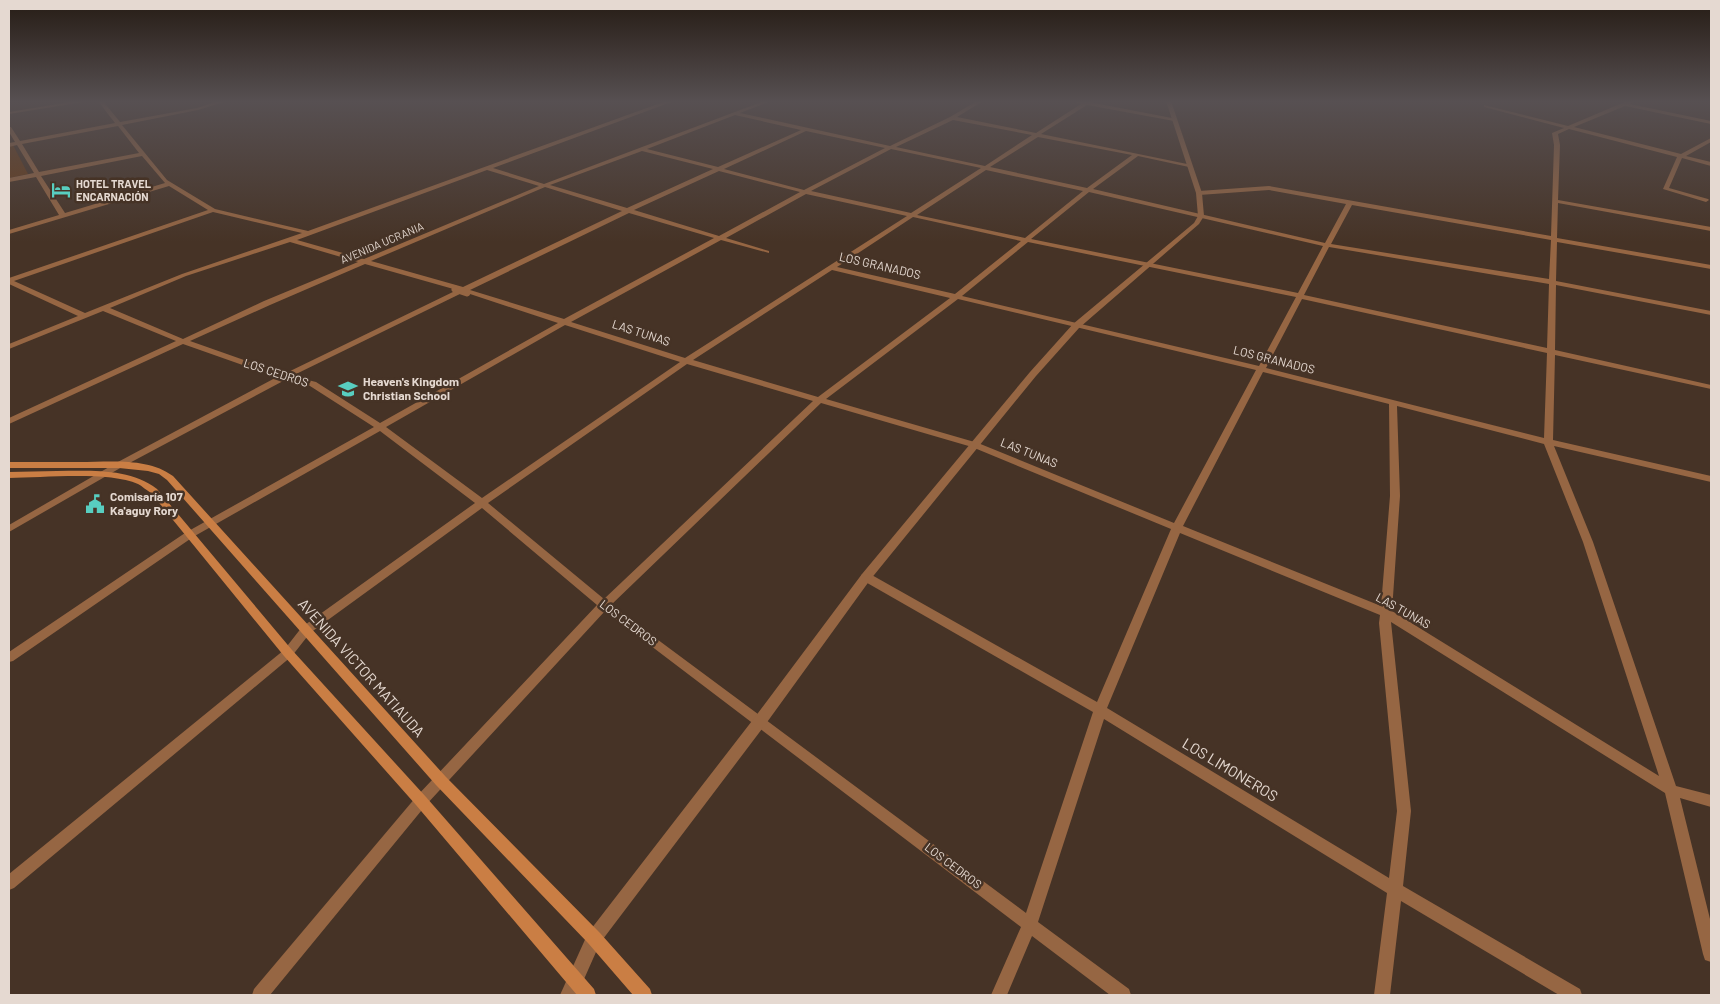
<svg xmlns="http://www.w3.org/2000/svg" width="1720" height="1004" viewBox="0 0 1720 1004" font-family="Barlow,sans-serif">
	<rect width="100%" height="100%" fill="#463326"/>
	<!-- green -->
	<path fill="#673a16" d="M12,143l16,31 -19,4v-34z"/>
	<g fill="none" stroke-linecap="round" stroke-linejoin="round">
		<!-- minor -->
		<path fill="#966643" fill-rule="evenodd" d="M76,101h14l-81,13v-2z
			M98,101h5l17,21 77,-14 21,-7h9l-29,9 -76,15 45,55 48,29 93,22 358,-130h8l-181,67 51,16 220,-83h7l-31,12 150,33 60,-29 27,-16h6l-26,16 79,16 45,-29 -4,-1v-2h7l93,18 -3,2 -87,-16 -46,29 151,31 -3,2 -51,-11 -45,33 232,54 21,-39 -77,-14 -70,5 -3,-2 3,-2 70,-5 282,50 3,-91 -2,-12 12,-5 -80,-21v-2l84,21 59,-25h7l-4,3 81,17v3l-86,-18 -51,21 107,27 30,-16v4l-25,14 25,6v4l-29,-8 -13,30 39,11 1,1 -3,2 -43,-13 14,-32 -108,-28 -11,5 2,11 -2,55 153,27v4l-153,-28 -1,35 154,27v4l-154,-27 -1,39 155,30v4l-155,-30 -1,65 156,35v4l-156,-34 -2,85 158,36v6l-157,-36 39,96 83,244 35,9v12l-31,-9 31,125v39l-6,-2 -2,-6 -38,-161 -274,-171 20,189 -8,75 177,103 2,6h-23l-158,-94 -11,94h-16l13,-102 -283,-174 -66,203 91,67 2,6h-21l-78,-59 -25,59h-16l30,-68 -416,-316 -179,194 -156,190h-18l2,-6 162,-192 181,-192 -115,-97 -172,125 -18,23 -278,232 -5,2v-16l275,-224 18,-23 173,-124 -95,-72 -187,106 -180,124 -4,1v-10l176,-119 189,-106 -64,-41 -25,-6 -163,87 -113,65v-7l107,-62 161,-86 -94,-33 -174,80v-6l167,-77 -73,-30 -94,38v-5l69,-28 -69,-32v-6l199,-68 -39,-24 -160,48v-4l50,-15 -23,-38 -27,5v-4l25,-5 -17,-28 -8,2v-4l6,-1 -6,-10v-5h2l9,14 95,-18zM735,115l66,15 -83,37 -71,-18zM953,120l79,15 -47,31 -89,-19zM118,126l21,27 -100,19 -17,-28zM806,131l79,17 -81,42 -80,-21zM1038,137l94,18 -45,33 -97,-21zM891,149l90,19 -70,45 -100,-22zM642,151l71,18 -86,39 -77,-23zM142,156l23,27 -100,30 -24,-37zM487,170l52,16 -175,73 -67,-19zM986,170l97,21 -58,47 -108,-23zM719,171l81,21 -81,44 -85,-26zM545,187l77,24 -159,76 -92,-26zM1089,192l234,54 -25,47 -267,-54zM806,194l101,22 -222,142 -114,-36 150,-82 48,13v-2l-43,-13zM1352,205l199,35 -2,39 -218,-35zM213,212l89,21 -120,41 -97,39 -71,-32zM629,213l85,25 -150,81 -94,-29zM913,217l108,24 -66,53 -118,-27zM290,242l68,20 -94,39 -81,38 -73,-31 76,-32zM1028,242l268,55 -37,69 -297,-70zM1329,247l220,37 -2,64 -243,-53zM365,264l92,26 -173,84 -94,-33 80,-36zM832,270l118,28 -132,99 -125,-37zM464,292l94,31 -178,100 -64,-41 -24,-6zM958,299l298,71 -82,153 -196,-80 -152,-44zM1302,299l245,54 -3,85 -278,-70zM565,325l115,37 -198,136 -96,-71zM687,364l126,37 -209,198 -116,-96zM1263,372l126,32 1,92 -9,110 -198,-80zM821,403l151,44 199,82 -74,173 -227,-128h-8l-1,3 1,3 231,132 -67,201 -415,-308zM1397,406l147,38 39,98 76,234 -267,-165 8,-115zM1180,533l200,82 -1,8 18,188 -8,67 -282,-170z"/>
		<!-- tertiary -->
		<path fill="#966643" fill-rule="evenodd" d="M1166,101h5l31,92 2,23 -5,8 -120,104 -43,48 -166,204 -105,145 -165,218 -23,52h-17l28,-62 167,-216 107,-143 168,-202 43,-48 121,-101 4,-7 -2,-23z"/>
		<!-- secondary -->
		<path fill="#ca7e44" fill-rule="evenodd" d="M9,462c23,0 47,0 70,0 30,0 69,-5 94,14l273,301 154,156 50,56 2,6h-19l-45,-52 -152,-158 -269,-305 -8,-6 -11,-3 -29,-3h-110z
			M57,471c34,0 73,-3 100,18l135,161 134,147 168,192 2,6h-19l-161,-190 -132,-149 -133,-163c-5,-3 -9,-7 -13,-9 -30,-13 -96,-6 -129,-6v-6z"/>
		<!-- minor-bridge -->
		<path stroke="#966643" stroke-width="7" d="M455,289l12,4"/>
	</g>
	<!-- sky -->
	<linearGradient id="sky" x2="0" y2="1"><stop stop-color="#261c15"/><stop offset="0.42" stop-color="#575052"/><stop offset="1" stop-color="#575052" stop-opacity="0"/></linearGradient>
	<rect width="1720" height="242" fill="url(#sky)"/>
	<!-- icons -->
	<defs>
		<g id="hotel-bare" transform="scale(1.5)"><path d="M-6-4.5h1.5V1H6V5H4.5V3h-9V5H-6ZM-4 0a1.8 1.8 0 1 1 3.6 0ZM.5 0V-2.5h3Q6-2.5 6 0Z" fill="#58cec0" stroke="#463326" stroke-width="2.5" paint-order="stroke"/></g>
		<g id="school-bare" transform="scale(1.5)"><path d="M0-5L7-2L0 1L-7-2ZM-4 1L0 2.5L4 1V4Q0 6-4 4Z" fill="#58cec0" stroke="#463326" stroke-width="2.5" paint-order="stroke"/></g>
		<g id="civic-bare" transform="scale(1.5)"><path d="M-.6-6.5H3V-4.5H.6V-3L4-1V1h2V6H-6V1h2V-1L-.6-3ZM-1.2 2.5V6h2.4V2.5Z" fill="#58cec0" stroke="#463326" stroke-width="2.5" paint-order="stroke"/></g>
	</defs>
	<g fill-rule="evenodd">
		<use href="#hotel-bare" x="61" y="190"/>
		<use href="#school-bare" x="348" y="389"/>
		<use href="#civic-bare" x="95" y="504"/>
	</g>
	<g text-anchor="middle" stroke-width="5" stroke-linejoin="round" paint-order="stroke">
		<!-- far-poi labels -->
		<g font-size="11" font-weight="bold" fill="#e5d9d1" stroke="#463326" text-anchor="start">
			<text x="76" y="188">HOTEL TRAVEL<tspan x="76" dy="13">ENCARNACIÓN</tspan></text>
		</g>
		<!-- far-street labels -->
		<g font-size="11" fill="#e5d9d1" stroke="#463326">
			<text transform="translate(382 243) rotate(-23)" y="4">AVENIDA UCRANIA</text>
		</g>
		<!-- street labels -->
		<g font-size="12" fill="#e5d9d1" stroke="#463326">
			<text transform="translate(880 266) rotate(13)" y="4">LOS GRANADOS</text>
			<text transform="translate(641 333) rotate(18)" y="4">LAS TUNAS</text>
			<text transform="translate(1274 360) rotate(14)" y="4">LOS GRANADOS</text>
			<text transform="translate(276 373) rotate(18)" y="4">LOS CEDROS</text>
			<text transform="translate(1029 453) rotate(22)" y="4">LAS TUNAS</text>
			<text transform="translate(1403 611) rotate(29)" y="4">LAS TUNAS</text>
			<text transform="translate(628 623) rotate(37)" y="4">LOS CEDROS</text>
			<text transform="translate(953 866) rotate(37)" y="4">LOS CEDROS</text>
		</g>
		<!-- poi labels -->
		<g font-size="12" font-weight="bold" fill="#e5d9d1" stroke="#463326" text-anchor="start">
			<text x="363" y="386">Heaven's Kingdom<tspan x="363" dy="14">Christian School</tspan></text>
			<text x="110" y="501">Comisaría 107<tspan x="110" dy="14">Ka'aguy Rory</tspan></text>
		</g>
		<!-- near-street labels -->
		<g font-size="15" fill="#e5d9d1" stroke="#463326">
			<text transform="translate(361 668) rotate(48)" y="5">AVENIDA VICTOR MATIAUDA</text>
			<text transform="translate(1230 770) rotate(31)" y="5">LOS LIMONEROS</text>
		</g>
	</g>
	<!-- border -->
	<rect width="1720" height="1004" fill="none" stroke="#e5d9d1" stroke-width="20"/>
</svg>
